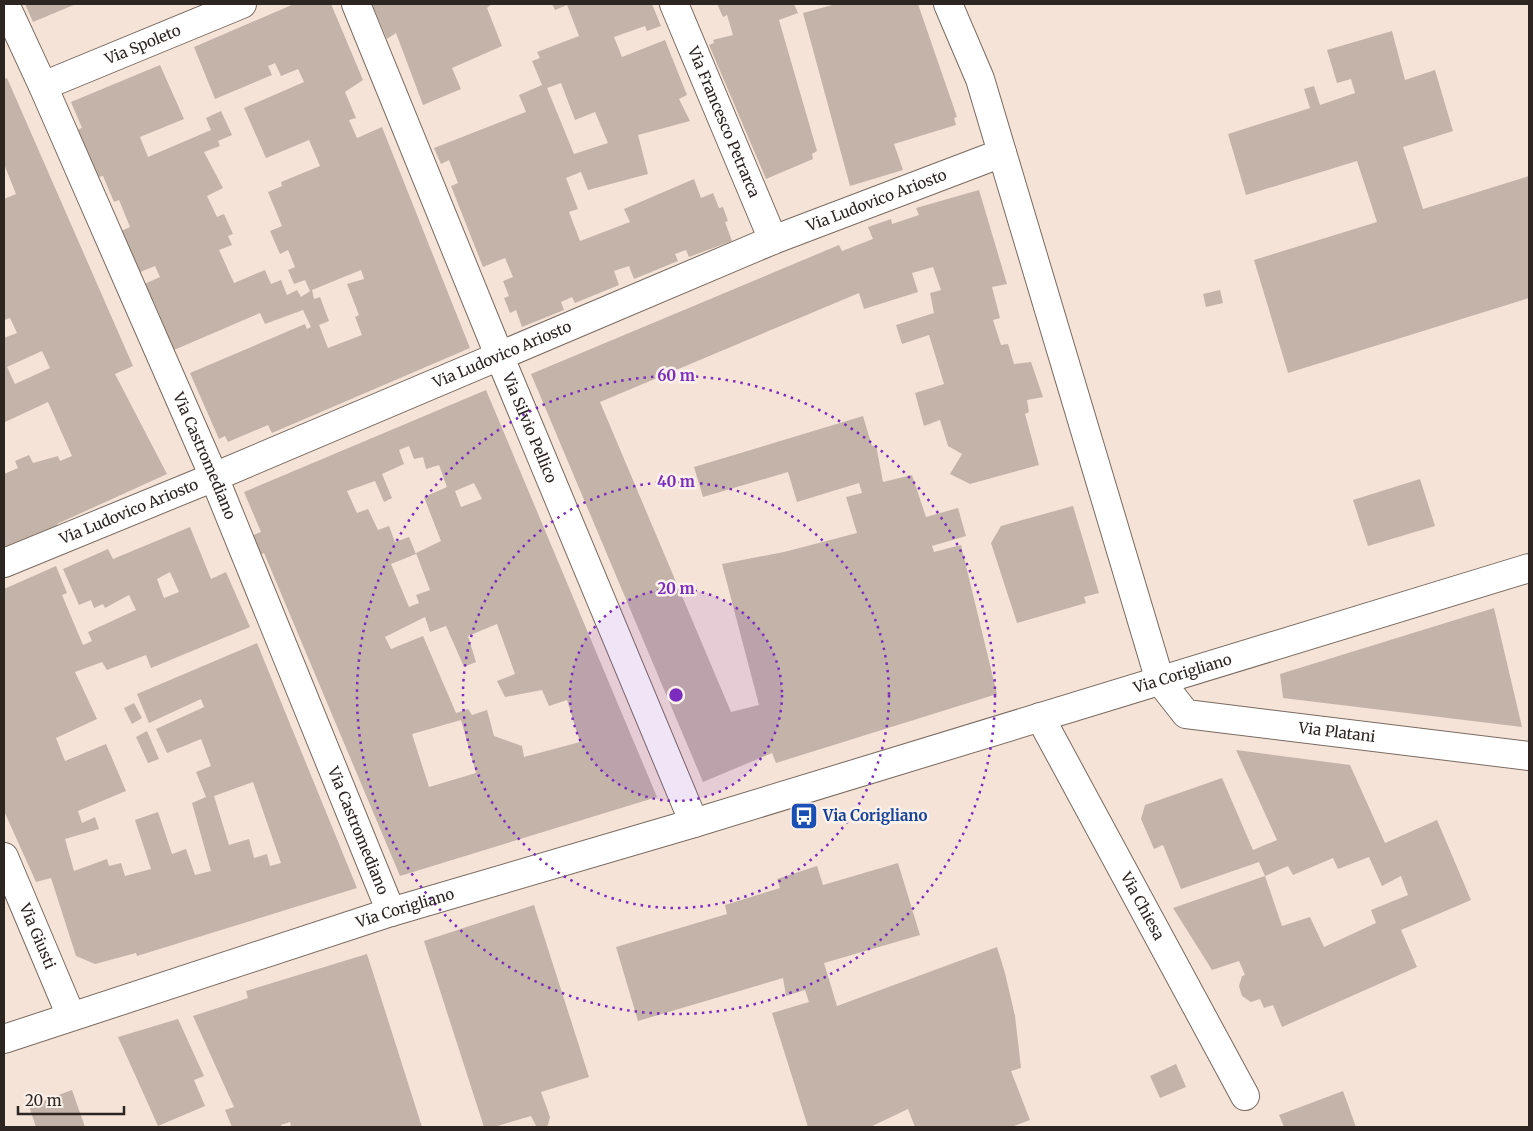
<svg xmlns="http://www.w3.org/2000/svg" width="1533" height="1131" viewBox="0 0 1533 1131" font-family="Merriweather,serif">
	<rect width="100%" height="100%" fill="#f5e3d8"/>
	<!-- building -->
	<path fill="#c4b3a9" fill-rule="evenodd" d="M25,4h51l-43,18z
		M294,4h37l32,76 -18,12 11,26 -7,2 8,18 25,-11 88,221 -198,85 -4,-8 -40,17 -3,-6 -6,3 -29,-66 115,-49 2,5 4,-2 -8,-17 -38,14 -5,-11 -86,37 -20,-48 -6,3 -8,-19 20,-9 -5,-11 -17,7 -17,-42 9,-4 -11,-27 -5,2 -11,-26 -5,1 -21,-47 5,-2 -11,-26 89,-37 24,54 -44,18 8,20 63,-27 -5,-12 15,-7 11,24 -14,6 2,5 -16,6 19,36 -16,8 10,21 7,-3 9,20 -5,2 4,9 -13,5 15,33 31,-13 6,14 10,-4 6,15 10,-5 4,7 9,-6 -5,-11 -11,4 -6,-14 7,-3 -7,-17 -8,4 -10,-23 12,-5 -14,-34 14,-6 -1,-4 39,-16 -11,-26 -43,18 -22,-50 60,-26 -6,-13 -17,7 -6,-13 -7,3 4,9 -57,24 -21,-52zM361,270l3,9 -17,5 12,31 -4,2 7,18 -34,13 -9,-23 10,-4 -9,-24 -6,2 -2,-9z
		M372,4h120l-5,4 15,38 -50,22 9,21 -38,16 -27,-72 -9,6z
		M552,4h100l9,22 -14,5 -2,-5 -31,11 8,20 43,-17 22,55 -8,4 11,22 -52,14 10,39 -60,16 -7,-18 -15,6 12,31 -9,3 11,29 50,-19 -6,-13 70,-30 7,19 12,-5 6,15 4,-1 5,14 -3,1 7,19 -43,16 -3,-7 -11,4 3,7 -44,18 -5,-13 -15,5 5,14 -44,18 -3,-6 -11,5 3,8 -42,17 -6,-17 -6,3 -6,-15 5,-2 -6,-15 10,-4 -8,-19 -22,9 -32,-81 7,-3 -9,-23 -8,4 -7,-16 92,-36 -7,-17 23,-10 -10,-24 8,-3 -3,-6 42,-16 -12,-31 -12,5zM561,83l14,37 20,-8 13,31 -34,11 -27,-66z
		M717,4h77l4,9 -19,7 38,131 -5,3 1,5 -47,20 -57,-134 5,-2 -1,-3 20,-5 -6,-20 -4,2z
		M836,4h82l39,113 -3,1 2,7 -62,19 9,26 -53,16 -47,-173z
		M1392,31l13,49 30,-10 18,61 -50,16 20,62 106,-33v122l-241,75 -34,-113 123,-38 -20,-61 -111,34 -18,-61 82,-26 -6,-19 10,-3 6,19 35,-12 -4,-14 -14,4 -10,-33z
		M7,78l126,288 -18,8 52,100 -110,50 3,7 -49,20 -2,-5 -5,2v-74l14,-6 -3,-7 14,-6 4,8 25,-7 2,5 12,-5 -24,-54 -43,20 -1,-3v-81l13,-5 -7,-15 -6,2v-121l12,-5 -12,-30v-85zM42,351l8,17 -35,16 -8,-17z
		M979,190l28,94 -15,3 8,31 -7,2 8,25 7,-1 6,20 17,-2 12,35 -16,3 2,12 -4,2 14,51 -69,19 -20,-10 12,-20 -14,-8 -8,-26 -16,6 -9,-33 29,-9 -15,-49 -27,9 -6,-19 38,-12 -4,-20 11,-3 -8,-23 -21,6 6,19 -54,17 -5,-16 -259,109 131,310 28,-7 -37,-141 62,-12 73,-19 -11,-36 16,-4 -3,-10 -62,19 -9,-30 -85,25 -9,-30 169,-51 9,30 4,-1 7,37 29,-7 14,42 32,-9 8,28 -34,10 2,6 27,-7 36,149 -221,69 -4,-10 -69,29 -172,-408 308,-129 3,6 31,-12 -5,-12 23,-8 1,5 27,-9 -3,-7z
		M1220,290l3,13 -17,4 -3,-13z
		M486,390l171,407 -257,79 -136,-323 -5,2 -8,-19 10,-4 -17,-40zM409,446l5,13 9,-2 3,12 13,-4 8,22 -23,10 17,44 -25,12 14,37 -14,5 3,8 -10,4 -18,-43 25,-10 -7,-17 -14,5 -6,-16 -11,4 -10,-21 -11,4 -10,-22 28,-10 9,21 8,-4 -10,-24 22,-10 -5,-14zM474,483l8,16 -21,8 -6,-16zM425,617l5,15 16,-6 18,41 12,-5 -8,-26 29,-12 18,50 -18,7 8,16 37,-7 7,16 18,-6 13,42 -56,15 -2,-11 -28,-10 -7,-26 -15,5 -4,-6 -12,4 -33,-77 -32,13 -6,-12zM461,720l15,53 -47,14 -17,-53z
		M1420,479l15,47 -67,20 -15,-46z
		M1073,506l26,87 -15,4 2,6 -69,20 -26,-80 10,-17z
		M190,527l21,52 15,-7 24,55 -99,41 -5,-13 -39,15 -5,-8 -27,10 22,47 -41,19 9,23 41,-17 20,47 -48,20 4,12 13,-6 4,12 -34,10 9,32 33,-12 2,7 12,-3 4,13 26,-7 -16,-49 23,-8 14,42 14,-5 9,26 16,-4 -19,-68 14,-6 -10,-25 15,-6 -10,-27 -34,14 -11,-24 48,-22 -3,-8 -52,24 -12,-29 120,-51 100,245 -220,68 -1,-3 -41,11 -19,-8 -25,-78 -15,4 -32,-71v-222l52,-23 11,27 -5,2 21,50 9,-4 -4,-9 48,-22 -7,-15 -24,13 -2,-4 -9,4 -3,-8 -12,5 -16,-36 45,-20 5,10zM170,572l9,20 -15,6 -7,-19zM253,782l28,81 -11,3 -3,-12 -13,4 -5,-19 -20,6 -15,-49z
		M1494,608l28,119 -239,-29 -3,-24z
		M134,703l8,15 -10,6 -8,-16z
		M147,731l12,28 -11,4 -12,-26z
		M1236,750l114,15 35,78 52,-23 34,80 -70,30 16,37 -135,60 -9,-22 -9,3 -4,-9 -9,3 -9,-6 -3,-10 3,-10 3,-1 -6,-14 -27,9 -39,-62 92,-32 17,50 28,-9 14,30 52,-24 -5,-13 37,-15 -7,-19 -19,10 -13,-29 -31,12 -5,-11 -40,17 -5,-9 -23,10 -6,-14 -78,27 -18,-44 -9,4 -13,-30 4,-14 77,-27 31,72 24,-10z
		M898,863l22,72 -96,28 13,43 160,-59 8,26 10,43 6,52 -10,3 19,49 -19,7h-96l-7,-18 -38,18h-62l-36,-114 37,-11 -4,-12 -19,6 -3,-18 -145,43 -22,-74 111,-33 -2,-9 55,-17 -3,-9 40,-13 6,19z
		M534,905l55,172 -48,15 9,25 -2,8 -3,2 -9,-1 -5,-10 -37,11h-10l-60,-186z
		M367,954l55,173h-131l-1,-5 -9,3 1,2h-50l-7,-17 9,-3 -41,-91 55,-18 -2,-7z
		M178,1019l26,57 -10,4 11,26 -47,20 -40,-89z
		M1176,1064l10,23 -26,11 -10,-22z
		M72,1090l13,37h-49l-7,-21z
		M1343,1091l13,36h-72l-5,-12z"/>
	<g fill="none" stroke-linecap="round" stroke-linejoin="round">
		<!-- street casing -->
		<g stroke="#796a60" stroke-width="30">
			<g id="street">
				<path id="s1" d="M5,4l38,82 171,391 177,435"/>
				<path id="s2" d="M356,4l143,351 195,468"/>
				<path id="s3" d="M674,4l99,236"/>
				<path id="s4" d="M948,4l32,75 180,602 26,33 343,42"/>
				<path id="s5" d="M43,86l199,-82"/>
				<path id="s6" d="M4,563l210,-86 559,-237 229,-87"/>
				<path id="s7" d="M1040,717l205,379"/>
				<path id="s8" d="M4,857l67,159"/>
			</g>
		</g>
		<!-- secondary casing -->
		<g stroke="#796a60" stroke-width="30">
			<g id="secondary">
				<path id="s9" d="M4,1039l387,-127 303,-89 835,-255"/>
			</g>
		</g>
		<!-- street -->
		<use href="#street" stroke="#fff" stroke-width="28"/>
		<!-- secondary -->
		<use href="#secondary" stroke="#fff" stroke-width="28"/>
	</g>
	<!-- distance rings -->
	<circle cx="676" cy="695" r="106" fill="#7b2cbf" fill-opacity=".12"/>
	<g fill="none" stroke="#7b2cbf" stroke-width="2.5" stroke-dasharray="2.5 5">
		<circle cx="676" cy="695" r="106"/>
		<circle cx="676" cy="695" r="213"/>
		<circle cx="676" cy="695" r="319"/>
	</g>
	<!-- icons -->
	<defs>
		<g id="bus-square" transform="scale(1.4375)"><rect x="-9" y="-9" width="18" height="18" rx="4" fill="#1a4fb4" stroke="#fcf2eb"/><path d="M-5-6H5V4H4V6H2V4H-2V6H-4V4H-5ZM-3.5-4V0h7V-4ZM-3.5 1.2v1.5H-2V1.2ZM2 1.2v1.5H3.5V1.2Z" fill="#fff"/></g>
	</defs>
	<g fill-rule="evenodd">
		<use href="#bus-square" x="804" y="816"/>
	</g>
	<g text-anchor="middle" stroke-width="5" stroke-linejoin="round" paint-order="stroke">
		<!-- street labels -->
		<g font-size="15" fill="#2c2521" stroke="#fcf2eb">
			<text dy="5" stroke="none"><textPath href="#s5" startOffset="108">Via Spoleto</textPath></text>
			<text dy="5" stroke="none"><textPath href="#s3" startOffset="128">Via Francesco Petrarca</textPath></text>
			<text dy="5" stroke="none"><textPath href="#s6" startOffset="945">Via Ludovico Ariosto</textPath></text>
			<text dy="5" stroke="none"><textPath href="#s6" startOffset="540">Via Ludovico Ariosto</textPath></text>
			<text dy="5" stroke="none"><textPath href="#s2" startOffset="458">Via Silvio Pellico</textPath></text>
			<text dy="5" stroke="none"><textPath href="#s1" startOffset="494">Via Castromediano</textPath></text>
			<text dy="5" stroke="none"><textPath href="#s6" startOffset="135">Via Ludovico Ariosto</textPath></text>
			<text dy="5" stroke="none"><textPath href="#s9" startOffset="1234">Via Corigliano</textPath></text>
			<text dy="5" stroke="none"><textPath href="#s4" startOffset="904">Via Platani</textPath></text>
			<text dy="5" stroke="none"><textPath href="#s1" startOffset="899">Via Castromediano</textPath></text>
			<text dy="5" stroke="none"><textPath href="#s7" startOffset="215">Via Chiesa</textPath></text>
			<text dy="5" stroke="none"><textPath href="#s9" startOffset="422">Via Corigliano</textPath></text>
			<text dy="5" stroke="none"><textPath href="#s8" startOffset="86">Via Giusti</textPath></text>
		</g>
		<!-- transit labels -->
		<g font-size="15" font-weight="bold" fill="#164399" stroke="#fcf2eb" text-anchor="start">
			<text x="823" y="821">Via Corigliano</text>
		</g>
	</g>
	<circle cx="676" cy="695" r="8" fill="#7b2cbf" stroke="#fcf2eb" stroke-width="2.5"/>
	<g font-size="15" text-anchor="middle" font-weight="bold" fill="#7b2cbf" stroke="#fcf2eb" stroke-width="5" stroke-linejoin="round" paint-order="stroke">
		<text x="676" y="381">60 m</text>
		<text x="676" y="487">40 m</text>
		<text x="676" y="594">20 m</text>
	</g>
	<!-- border -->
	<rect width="1533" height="1131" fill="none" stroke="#2c2521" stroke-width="10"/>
	<!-- scale -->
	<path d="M18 1106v8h106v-8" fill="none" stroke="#2c2521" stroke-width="2.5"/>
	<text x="25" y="1106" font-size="15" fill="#2c2521" stroke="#fcf2eb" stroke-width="4" paint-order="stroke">20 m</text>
</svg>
